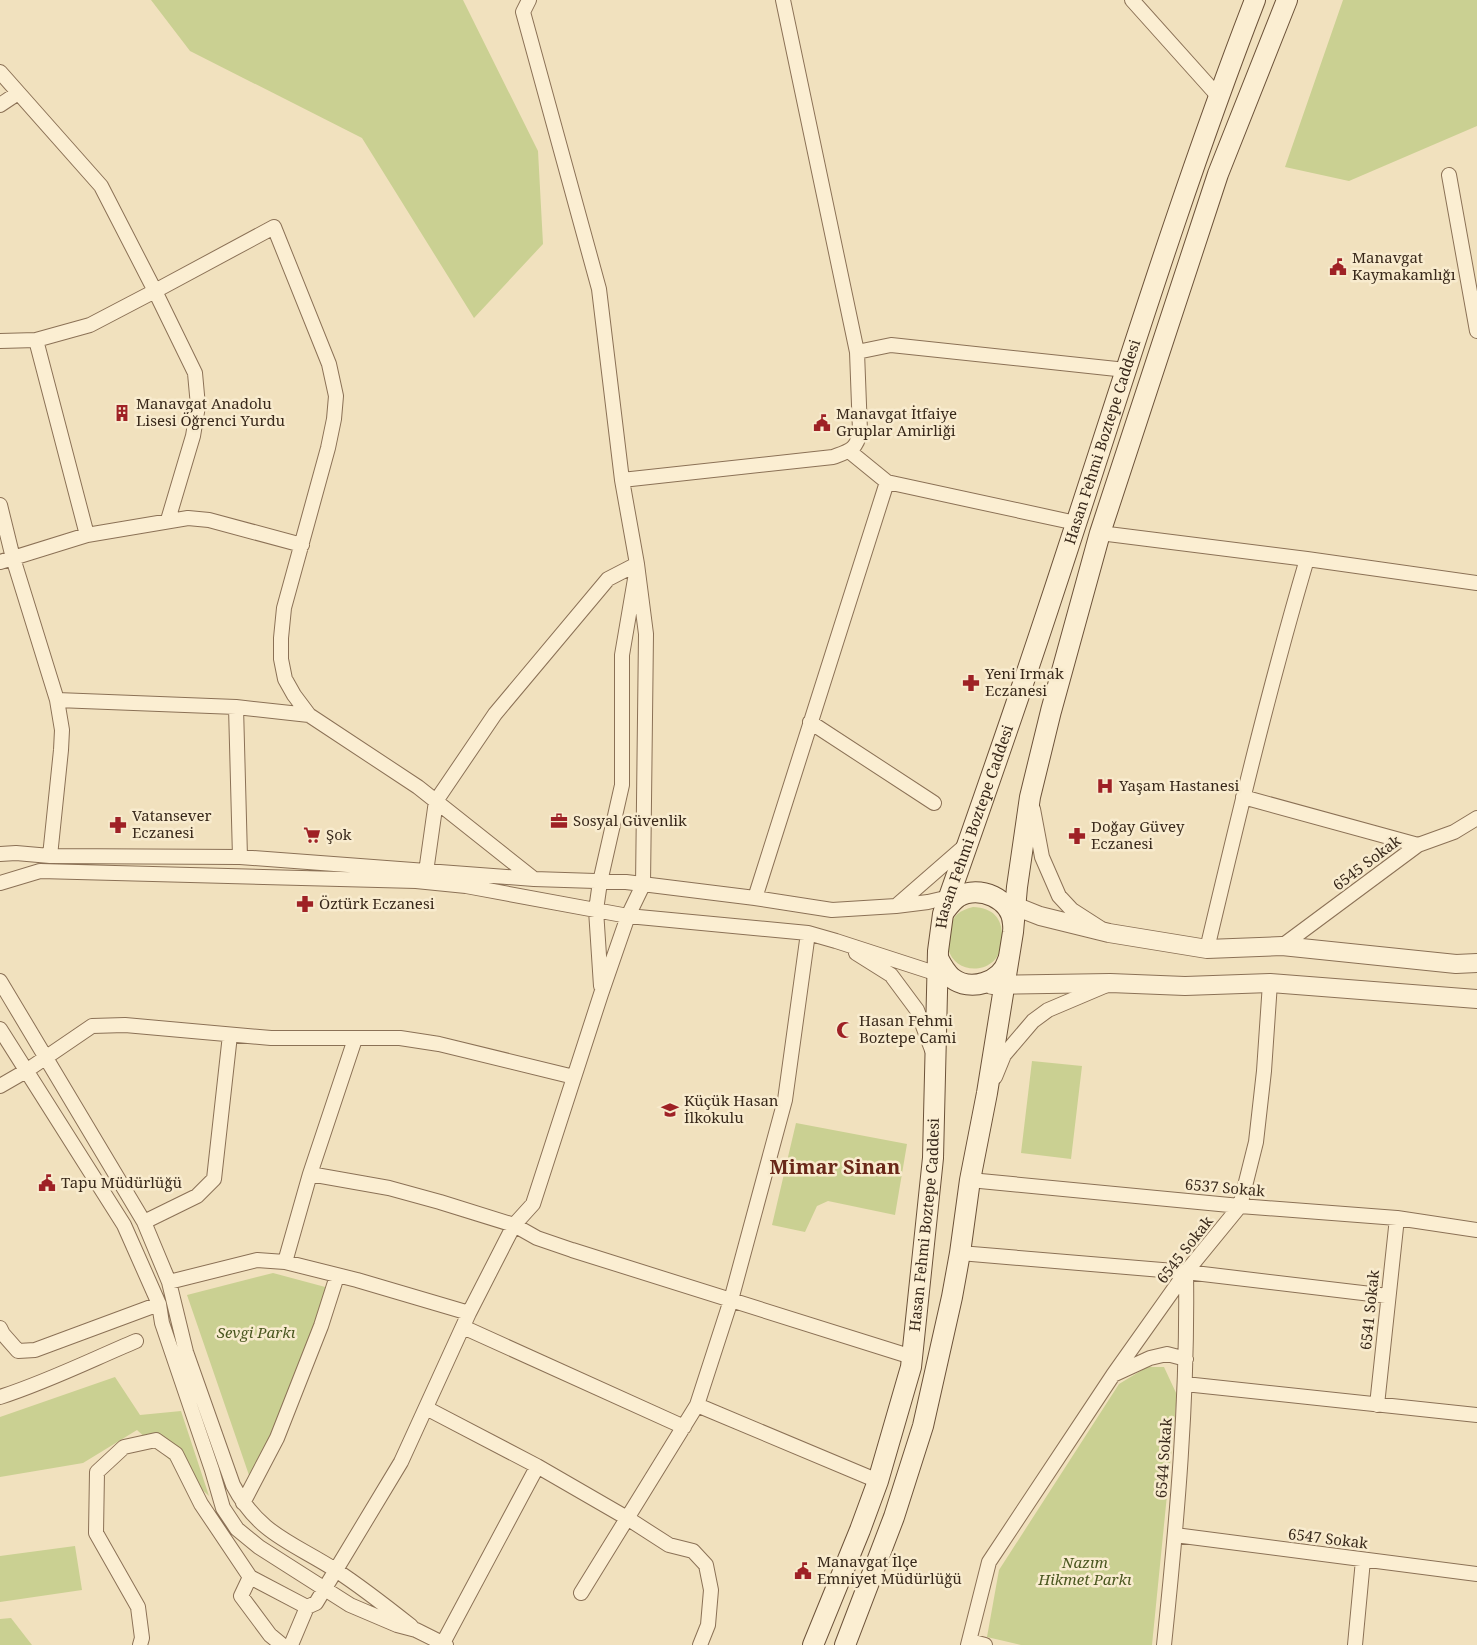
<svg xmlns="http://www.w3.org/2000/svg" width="1477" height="1645" viewBox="0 0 1477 1645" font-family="'Noto Serif',serif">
	<rect width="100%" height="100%" fill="#f1e1be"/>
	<!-- green -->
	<path fill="#cad092" d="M151,0h312l75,151 5,93 -69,74 -112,-180 -172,-87z
		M1343,0h134v126l-128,55 -64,-14z
		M973,907c25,1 32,17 28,40 -5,28 -47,29 -53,1 -1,-6 1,-13 2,-19 2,-13 10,-19 23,-22z
		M1032,1061l50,5 -11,93 -50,-6z
		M796,1123l111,21 -12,71 -67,-14 -11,5 -12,26 -33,-7z
		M273,1273l56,15 -35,95 -43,98 -64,-186z
		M1147,1367h17l13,28 -25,250h-131l-34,-8 12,-67 120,-186z
		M115,1377l25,38 41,-4 28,85 -72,-66 -54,33 -83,14v-60z
		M75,1546l7,44 -82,12v-46z
		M11,1618l21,27h-32v-26z"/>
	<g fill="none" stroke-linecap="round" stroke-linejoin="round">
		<!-- minor casing -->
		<g stroke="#8b7156" stroke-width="16">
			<path id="minor" d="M1132,0l86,96
				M0,72l101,114 54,105 119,-64 55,137 7,32 -2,23 -6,29 -44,160 -3,30v21l4,20 9,16 15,20 109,72 116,92
				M0,105l18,-12
				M1449,175l28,156
				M36,340l51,195
				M0,341l36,-1 54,-15 65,-34 40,82 3,33 -5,30 -25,84
				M857,352l34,-7 235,25
				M849,451l38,31 189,41
				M622,480l211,-23c16,-6 24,-7 27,-26l-3,-79 -74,-352
				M0,505l13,53 44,142 5,30 -1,20 -11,106
				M1100,533l207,26 170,24
				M0,562l87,-27 101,-17 21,2 93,25
				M57,700l179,7 73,8
				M236,707l4,150
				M810,722l124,81
				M1243,797l175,48
				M1033,809l9,48 17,39 13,14 28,18
				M0,854l16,-1 34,3 190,1 294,22 92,3 129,16 77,12 64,-4 32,-4 26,-6
				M426,872l10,-71 59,-87 113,-135 29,-15
				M0,883l40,-12 376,10 50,5 162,30 180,17 28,8 108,35
				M755,898l132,-416
				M896,906l70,-61
				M1282,946l136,-101 36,-13 23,-14
				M1207,949c31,-131 62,-261 100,-390
				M856,953l35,22 26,35 15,40
				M0,981l144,241 25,60 17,70 47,133c26,50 61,58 104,86 26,17 50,36 74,55
				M601,986l-5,-76 4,-28 22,-97v-130l13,-76
				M0,1029l124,196 35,79 3,19 50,147 11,38 14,21 22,18 91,58 47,20 19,5 30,15
				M995,1077l9,-22 29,-34 15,-11 59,-25
				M0,1086l26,-15 66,-45 33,-1 146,13h129l39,6 135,33
				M310,1174l79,14 51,14 74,23 23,13 35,12 340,107
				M970,1180l270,26 157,12 80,12
				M144,1222l53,-26 17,-17 16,-144
				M960,1253l226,19 202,24
				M285,1262l25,-88 45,-135
				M169,1282l88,-22 28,2 72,18 112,33
				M463,1327l221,100
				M0,1328l3,6 15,17 17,-1 124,-46
				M1113,1375l37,-17 17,-4 19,5
				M1185,1384l292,31
				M0,1397c47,-15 91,-37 136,-56
				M697,1405l34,-105 54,-200 23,-167
				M1377,1405l20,-187
				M426,1408l111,58 90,52 42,27 24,6 13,14 5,25 -3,35 -8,20
				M243,1503l34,-65 44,-112 16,-50
				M1175,1535l302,39
				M250,1577l-9,19 29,39 12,10
				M581,1593l116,-188 181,76
				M970,1641l15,4
				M443,1643l94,-176
				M140,1645l2,-7 -4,-31 -42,-74 1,-61 27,-25 32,-7 20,14 25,50 49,73 57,30
				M291,1645l16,-38 9,-4 85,-141 68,-149 45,-88 19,-21 68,-210 27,-78 15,-31 3,-251 -9,-70 -15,-84 -23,-191 -76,-277 6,-12
				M968,1645l21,-83 124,-187 73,-103 54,-66 16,-64 8,-71 6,-88
				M1164,1645c13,-124 24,-248 22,-373
				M1355,1645l8,-85"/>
		</g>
		<!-- tertiary casing -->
		<g stroke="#8b7156" stroke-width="20">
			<path id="tertiary" d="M1002,901l38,15 69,17 98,16 75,-3 174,18 21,-1
				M992,985l118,-2 75,3 85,-3 207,16"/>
		</g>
		<!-- secondary casing -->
		<g stroke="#6c5239" stroke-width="22">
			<g id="secondary">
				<path d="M944,912c4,-5 8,-11 14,-15 21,-13 54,2 55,27"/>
				<path d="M938,958c4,8 7,14 14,20 18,14 49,5 56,-18"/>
				<path id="s1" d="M813,1645l47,-115 18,-49 33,-114 22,-209 5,-207 5,-37c36,-102 72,-205 106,-308 67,-202 129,-407 206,-606"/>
				<path d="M845,1645l49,-128 29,-91 29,-129 8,-44 10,-73 17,-87 26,-161 4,-45 13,-90 21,-86 49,-178 118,-359 69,-174"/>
			</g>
		</g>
		<!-- minor -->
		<use href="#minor" stroke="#fbeed2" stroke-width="14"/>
		<!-- tertiary -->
		<use href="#tertiary" stroke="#fbeed2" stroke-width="18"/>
		<!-- secondary -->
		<use href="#secondary" stroke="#fbeed2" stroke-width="20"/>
	</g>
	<!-- icons -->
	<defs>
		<g id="civic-bare" transform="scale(1.35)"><path d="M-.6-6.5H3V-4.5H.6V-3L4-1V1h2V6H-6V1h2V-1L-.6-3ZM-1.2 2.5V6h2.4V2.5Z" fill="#9e2125" stroke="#f8ebce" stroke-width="2.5" paint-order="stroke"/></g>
		<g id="building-bare" transform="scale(1.35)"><path d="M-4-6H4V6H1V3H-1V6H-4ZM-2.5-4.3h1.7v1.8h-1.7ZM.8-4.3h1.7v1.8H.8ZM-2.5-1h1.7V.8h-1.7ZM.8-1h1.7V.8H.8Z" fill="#9e2125" stroke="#f8ebce" stroke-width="2.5" paint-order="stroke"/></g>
		<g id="pharmacy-bare" transform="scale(1.35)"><path d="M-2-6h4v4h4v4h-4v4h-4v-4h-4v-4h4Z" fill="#9e2125" stroke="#f8ebce" stroke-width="2.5" paint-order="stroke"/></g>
		<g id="hospital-bare" transform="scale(1.35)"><path d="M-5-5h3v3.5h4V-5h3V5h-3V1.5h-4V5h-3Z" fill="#9e2125" stroke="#f8ebce" stroke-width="2.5" paint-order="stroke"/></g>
		<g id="office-bare" transform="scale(1.35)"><path d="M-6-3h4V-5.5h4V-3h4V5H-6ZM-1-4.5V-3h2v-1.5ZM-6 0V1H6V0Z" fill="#9e2125" stroke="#f8ebce" stroke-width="2.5" paint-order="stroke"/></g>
		<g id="supermarket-bare" transform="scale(1.35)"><path d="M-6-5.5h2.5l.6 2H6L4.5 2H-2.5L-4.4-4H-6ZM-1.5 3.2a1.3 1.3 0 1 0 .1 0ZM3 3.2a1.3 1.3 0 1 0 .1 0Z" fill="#9e2125" stroke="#f8ebce" stroke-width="2.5" paint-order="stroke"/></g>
		<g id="mosque-bare" transform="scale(1.35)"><path d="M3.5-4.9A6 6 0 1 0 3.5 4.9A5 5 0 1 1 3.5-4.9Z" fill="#9e2125" stroke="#f8ebce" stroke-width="2.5" paint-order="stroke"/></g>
		<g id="school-bare" transform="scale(1.35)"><path d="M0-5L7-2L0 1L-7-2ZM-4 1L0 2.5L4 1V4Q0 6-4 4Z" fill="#9e2125" stroke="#f8ebce" stroke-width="2.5" paint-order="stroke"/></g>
	</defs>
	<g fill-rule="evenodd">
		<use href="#civic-bare" x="1338" y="267"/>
		<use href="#building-bare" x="122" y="413"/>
		<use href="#civic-bare" x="822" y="423"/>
		<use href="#pharmacy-bare" x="971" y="683"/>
		<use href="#hospital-bare" x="1105" y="786"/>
		<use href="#office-bare" x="559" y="821"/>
		<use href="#pharmacy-bare" x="118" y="825"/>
		<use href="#supermarket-bare" x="312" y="835"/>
		<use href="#pharmacy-bare" x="1077" y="836"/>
		<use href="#pharmacy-bare" x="305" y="904"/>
		<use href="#mosque-bare" x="845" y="1030"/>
		<use href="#school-bare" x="670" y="1110"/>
		<use href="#civic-bare" x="47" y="1183"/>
		<use href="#civic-bare" x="803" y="1571"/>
	</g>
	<g text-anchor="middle" stroke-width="5" stroke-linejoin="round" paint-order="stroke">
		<!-- poi labels -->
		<g font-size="15" fill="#39291b" stroke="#f8ebce" text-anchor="start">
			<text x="1352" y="263">Manavgat<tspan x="1352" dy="17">Kaymakamlığı</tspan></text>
			<text x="136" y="409">Manavgat Anadolu<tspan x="136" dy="17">Lisesi Öğrenci Yurdu</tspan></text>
			<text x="836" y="419">Manavgat İtfaiye<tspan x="836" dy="17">Gruplar Amirliği</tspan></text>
			<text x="985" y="679">Yeni Irmak<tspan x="985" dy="17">Eczanesi</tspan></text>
			<text x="1119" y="791">Yaşam Hastanesi</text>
			<text x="132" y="821">Vatansever<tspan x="132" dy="17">Eczanesi</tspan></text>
			<text x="573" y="826">Sosyal Güvenlik</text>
			<text x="1091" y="832">Doğay Güvey<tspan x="1091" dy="17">Eczanesi</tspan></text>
			<text x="326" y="840">Şok</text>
			<text x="319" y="909">Öztürk Eczanesi</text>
			<text x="859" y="1026">Hasan Fehmi<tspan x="859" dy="17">Boztepe Cami</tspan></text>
			<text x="684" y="1106">Küçük Hasan<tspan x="684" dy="17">İlkokulu</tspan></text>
			<text x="61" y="1188">Tapu Müdürlüğü</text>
			<text x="817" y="1567">Manavgat İlçe<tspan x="817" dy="17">Emniyet Müdürlüğü</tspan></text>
		</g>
		<!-- street labels -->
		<g font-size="15" fill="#39291b" stroke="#f8ebce">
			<text dy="5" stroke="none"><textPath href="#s1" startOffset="1248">Hasan Fehmi Boztepe Caddesi</textPath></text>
			<text dy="5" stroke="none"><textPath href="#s1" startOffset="842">Hasan Fehmi Boztepe Caddesi</textPath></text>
			<text transform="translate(1367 863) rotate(-37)" y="5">6545 Sokak</text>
			<text transform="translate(1225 1188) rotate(5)" y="5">6537 Sokak</text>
			<text dy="5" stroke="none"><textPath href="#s1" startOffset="438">Hasan Fehmi Boztepe Caddesi</textPath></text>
			<text transform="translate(1185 1250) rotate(-52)" y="5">6545 Sokak</text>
			<text transform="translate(1370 1310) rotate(-84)" y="5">6541 Sokak</text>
			<text transform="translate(1164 1458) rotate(-86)" y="5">6544 Sokak</text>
			<text transform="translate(1328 1539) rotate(7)" y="5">6547 Sokak</text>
		</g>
		<!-- park labels -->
		<g font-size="15" font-style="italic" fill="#4a5720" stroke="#f8ebce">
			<text x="256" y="1338">Sevgi Parkı</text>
			<text x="1085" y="1568">Nazım<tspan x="1085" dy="17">Hikmet Parkı</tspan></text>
		</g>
		<!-- district labels -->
		<g font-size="20" font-weight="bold" fill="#692718" stroke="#f8ebce">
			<text x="835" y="1174">Mimar Sinan</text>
		</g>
	</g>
</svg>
